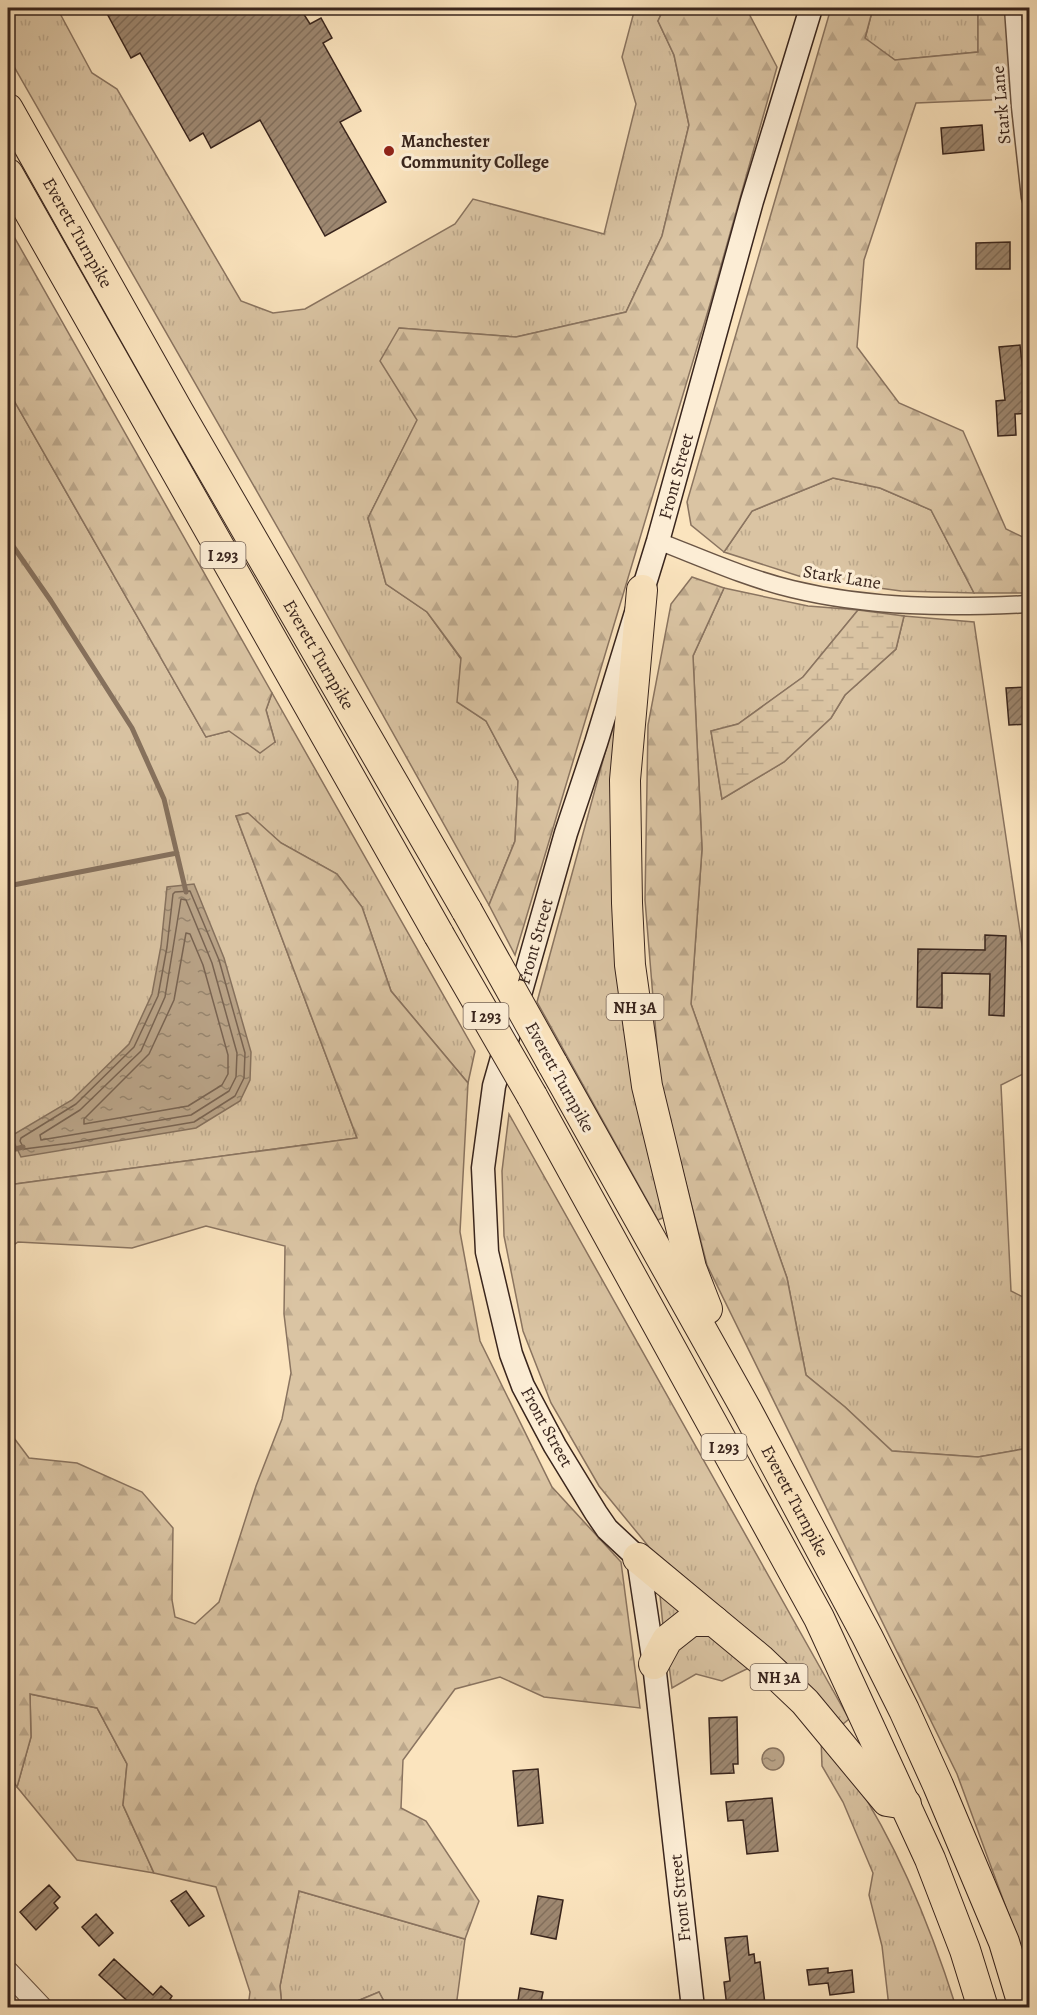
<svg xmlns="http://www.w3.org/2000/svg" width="1037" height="2015" viewBox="0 0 1037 2015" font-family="Alegreya,serif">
	<defs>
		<pattern id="grass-tufts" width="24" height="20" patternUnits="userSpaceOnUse" patternTransform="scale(1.5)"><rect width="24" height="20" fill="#dac4a3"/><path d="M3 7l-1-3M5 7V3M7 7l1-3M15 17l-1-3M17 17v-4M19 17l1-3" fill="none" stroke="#bca88c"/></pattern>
		<pattern id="forest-firs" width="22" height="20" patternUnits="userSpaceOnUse" patternTransform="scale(1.5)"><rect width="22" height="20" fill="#dac4a3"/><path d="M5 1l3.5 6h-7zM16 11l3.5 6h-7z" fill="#bca88c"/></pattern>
		<pattern id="wetland-marsh" width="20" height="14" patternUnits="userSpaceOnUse" patternTransform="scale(1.5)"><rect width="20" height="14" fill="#dac4a3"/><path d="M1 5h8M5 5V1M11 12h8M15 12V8" fill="none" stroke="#bca88c"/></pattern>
		<pattern id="water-ripples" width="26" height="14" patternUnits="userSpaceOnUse" patternTransform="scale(1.5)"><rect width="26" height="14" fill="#b9a387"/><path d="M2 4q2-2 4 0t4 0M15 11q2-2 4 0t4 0" fill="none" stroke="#97856e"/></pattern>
		<pattern id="building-hatch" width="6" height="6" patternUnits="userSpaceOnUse" patternTransform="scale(1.5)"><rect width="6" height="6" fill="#9e8871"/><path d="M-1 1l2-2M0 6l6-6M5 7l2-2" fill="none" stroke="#826f5c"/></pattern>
	</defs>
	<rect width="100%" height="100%" fill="#fbe4be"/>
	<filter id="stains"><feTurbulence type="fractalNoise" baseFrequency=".00333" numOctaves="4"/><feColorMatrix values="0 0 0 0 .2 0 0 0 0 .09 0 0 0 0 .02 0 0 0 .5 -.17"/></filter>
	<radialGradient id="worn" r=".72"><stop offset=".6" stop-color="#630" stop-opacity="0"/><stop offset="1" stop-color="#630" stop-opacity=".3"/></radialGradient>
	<!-- grass -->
	<path fill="url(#grass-tufts)" stroke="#8a7460" stroke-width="1.5" d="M8,8h49l35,65 25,16 124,212 32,12 32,-4 150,-85 18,-25 131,35 32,-130 -14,-47 13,-49h29l-6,13 16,34 15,70 -27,111 -36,76 -110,25 -116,-9 18,91 -50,99 18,66 41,28 34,47 -3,43 28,19 32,60 -3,60 -26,64 -190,-340 -291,-509z
		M873,8h105v44l-83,8 -30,-21z
		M8,390l198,347 23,-6 46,11 -9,-32 6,-17 203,358 -7,32 -77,-92 -29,-84 -25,-33 -56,-31 -34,-30 -11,3 121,322 -349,47z
		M833,478l47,10 51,22 43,83 -73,-2 -96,-13 -81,-26 28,-41z
		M724,588l84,18 50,4 -55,67 -65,47 -27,7 11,68 62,-37 47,-44 14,-23 51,-46 8,-33 70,6 55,370v79l-28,14 10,206 18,9v148l-51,9 -86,-6 -47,-44 -39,-32 -19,-97 -96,-274 11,-155 -9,-193z
		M620,698l-2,73 49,445 -9,4 -121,-218z
		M509,1114l340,605 -6,5 -52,-57 -142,-120 -50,-61 -48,-83 -28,-72 -19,-95 -2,-65z
		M659,1585l34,26 -30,15z
		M699,1632l20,3 34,31 -31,15 -26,-7 -24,14 -4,-30z
		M30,1694l67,14 30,56 -4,41 31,68 -77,-13 -60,-73 14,-50z
		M821,1737c10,14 22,26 31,40 47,70 79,151 104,230h-67l-7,-61 -13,-51 4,-22 -30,-71 -21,-36z
		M299,1891l166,48 -9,68h-69l-8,-15 -36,15h-61l-2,-21z"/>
	<!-- forest -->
	<path fill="url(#forest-firs)" stroke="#8a7460" stroke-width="1.5" d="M664,8h82l31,59 -66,234 -196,654 -26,-50 26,-64 3,-60 -32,-60 -29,-19 4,-44 -34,-46 -41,-28 -18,-66 49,-98 -37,-59 19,-33 117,9 110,-25 36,-76 27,-111 -15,-70 -16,-34z
		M831,8h42l-8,30 30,22 83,-8v-44h29l6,91 -97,4 -52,157 -7,87 42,56 64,28 43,98 23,11v53h-55l-43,-83 -51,-22 -47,-10 -81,33 -28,41 -33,-27 -4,-23z
		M8,226l264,467 -6,17 9,32 -15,11 -31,-22 -23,6 -198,-347z
		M692,577l32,11 -31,68 9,193 -11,155 96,274 19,97 39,32 47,44 86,6 51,-9v522l-72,-196 -250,-509 -47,-182 -15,-183 3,-175 23,-121z
		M248,813l33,30 56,31 25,33 29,84 77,92 -8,149 20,109 72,146 69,75 19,146 -96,-11 -44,-20 -45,12 -52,71 -2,48 25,13 53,80 -14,38 -166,-48 -19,95 2,22 -34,-1 2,-15 -34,-105 -62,-14 -31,-68 4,-41 -30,-56 -67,-14 1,43 -14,50 -9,-14v-343l21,28 48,5 65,29 31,36 -1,72 3,17 20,7 24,-22 37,-116 26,-67 9,-46 -7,-59 1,-68 -79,-20 -74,22 -114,-6 -10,7v-64l349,-47 -121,-322z
		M379,1992l8,15h-44z"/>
	<!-- wetland -->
	<path fill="url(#wetland-marsh)" stroke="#8a7460" stroke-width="1.5" d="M858,610l46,6 -8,33 -51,46 -14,23 -47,44 -62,37 -11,-68 27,-7 65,-47z"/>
	<!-- water -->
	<path fill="url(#water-ripples)" stroke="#86715d" stroke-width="1.5" d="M194,884l30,74 27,94 -1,28 -10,21 -44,27 -175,29 -10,-21 61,-36 57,-56 23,-50 9,-48 6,-59z
		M762 1759a11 11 0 1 1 22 0a11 11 0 1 1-22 0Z"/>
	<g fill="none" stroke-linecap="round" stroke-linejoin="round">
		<!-- shore -->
		<path stroke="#796452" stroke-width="1.5" d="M190,891l29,69 26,93 -1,25 -9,18 -41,26 -123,21 -47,6 -4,-8 1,-3 55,-34 58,-57 24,-51 9,-49 6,-53 2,-2z
			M181,899l5,1 26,63 25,90 -1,24 -7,14 -38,24 -150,25 -1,-5 40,-25 61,-59 24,-54z
			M186,933l4,1 13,31 25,90v19l-6,11 -34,21 -104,18v-5l65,-65 25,-54z"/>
		<!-- stream -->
		<path stroke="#86715d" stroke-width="5" d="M8,539l43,62 81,127 32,71 22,93
			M8,886l169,-33
			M8,1151l15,-4"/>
	</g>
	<!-- building -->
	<path fill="url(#building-hatch)" stroke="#39251d" stroke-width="1.5" d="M104,8h196l10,16 11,-6 11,20 -9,5 38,68 -21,11 46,80 -61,34 -65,-116 -49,28 -8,-15 -13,8 -50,-88 -9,5z
		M982,125l2,25 -41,4 -2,-26z
		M1010,242v27h-34v-26z
		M1020,345l6,54h3v14l-14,1 1,21 -18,1 -2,-35 9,-1 -6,-53z
		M1029,687v37l-20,1 -3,-37z
		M985,935l21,1 -2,80 -15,-1 1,-41 -48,-1v35l-25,-1 1,-58 67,1z
		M737,1717l1,47h-5l1,9 -23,1 -2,-56z
		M538,1769l5,54 -25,3 -5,-55z
		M772,1798l6,53 -31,3 -4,-34 -15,1 -2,-19z
		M49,1885l11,12 -6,6 4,5 -22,22 -16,-18z
		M186,1891l18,25 -15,10 -18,-25z
		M538,1896l25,4 -7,39 -25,-5z
		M96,1914l17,19 -14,13 -17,-19z
		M747,1936l2,19 5,-1 1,9 5,-1 5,42 -38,3 -3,-25 6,-1 -5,-43z
		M114,1959l39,36 8,-9 11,10 -2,3 9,8h-45l-35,-32z
		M828,1968v5l24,-3 2,22 -24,3 -2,-12 -19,2 -2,-15z
		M520,1988l23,4 -3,15h-23z"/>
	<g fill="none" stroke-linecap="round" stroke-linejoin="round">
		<!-- minor casing -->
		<g stroke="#6a5545" stroke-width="19">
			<path id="minor" d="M1013,8l7,99 10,91
				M658,541c44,17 88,37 134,48 78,19 158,19 238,15"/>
		</g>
		<!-- tertiary casing -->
		<g stroke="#6a5545" stroke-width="23">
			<path id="tertiary" d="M8,1972l34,36"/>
		</g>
		<!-- secondary casing -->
		<g stroke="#39251d" stroke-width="25">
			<g id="secondary">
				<path id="s1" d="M693,2008l-39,-344 -16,-106 -31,-29 -11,-16 -41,-67 -32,-60 -12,-32 -24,-102 -4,-84 11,-82 72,-253 30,-90 62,-202 94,-340 59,-193"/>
			</g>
		</g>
		<!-- motorway casing -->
		<g stroke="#39251d" stroke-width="32">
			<g id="motorway">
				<path id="s2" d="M8,109l170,302 289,500"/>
				<path d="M8,174l431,761"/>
				<path d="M642,590l-17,190 2,123 3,62 17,121 44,182 16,41"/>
				<path id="s3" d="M552,1063l194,346 121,227 37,74 34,75 66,157 20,66"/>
				<path d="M532,1096l287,522 111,241 35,91 18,58"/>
				<path d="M638,1558l123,102 44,42 82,99 19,3"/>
				<path d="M654,1664l13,-24 24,-19h23"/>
			</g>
		</g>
		<!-- minor -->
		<use href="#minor" stroke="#fcedd5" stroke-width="16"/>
		<!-- tertiary -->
		<use href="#tertiary" stroke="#fcedd5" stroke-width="21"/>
		<!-- secondary -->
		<use href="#secondary" stroke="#fcedd5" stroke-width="22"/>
		<!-- motorway -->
		<use href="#motorway" stroke="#fbe4be" stroke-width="30"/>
		<!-- motorway-bridge casing -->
		<g stroke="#39251d" stroke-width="32" stroke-linecap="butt">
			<path id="motorway-bridge" d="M467,911l85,152
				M439,935l93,161"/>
		</g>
		<!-- motorway-bridge -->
		<use href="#motorway-bridge" stroke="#fbe4be" stroke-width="30"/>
	</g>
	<!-- markers -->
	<circle fill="#8f2418" stroke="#fcedd5" stroke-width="2" cx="389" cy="151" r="6"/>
	<g text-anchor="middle" stroke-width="6" stroke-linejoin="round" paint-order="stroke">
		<!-- shield labels -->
		<g fill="#fcedd5" stroke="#746154" stroke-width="1.5">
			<rect x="200.5" y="542" width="45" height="26" rx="4.5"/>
			<rect x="606.5" y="994" width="57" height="26" rx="4.5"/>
			<rect x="463.5" y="1003" width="45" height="26" rx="4.5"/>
			<rect x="701.5" y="1434" width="45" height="26" rx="4.5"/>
			<rect x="750.5" y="1664" width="57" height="26" rx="4.5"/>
		</g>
		<g font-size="16" font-weight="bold" fill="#39251d">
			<text x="223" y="561">I 293</text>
			<text x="635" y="1013">NH 3A</text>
			<text x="486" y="1022">I 293</text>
			<text x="724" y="1453">I 293</text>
			<text x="779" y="1683">NH 3A</text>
		</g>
		<!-- street labels -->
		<g font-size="18" fill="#39251d" stroke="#fcedd5">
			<text transform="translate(1001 105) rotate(-95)" y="6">Stark Lane</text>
			<text dy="6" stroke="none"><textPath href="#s2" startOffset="142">Everett Turnpike</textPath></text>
			<text dy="6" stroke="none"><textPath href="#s1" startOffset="1604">Front Street</textPath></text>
			<text transform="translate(842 577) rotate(9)" y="6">Stark Lane</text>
			<text dy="6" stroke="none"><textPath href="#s2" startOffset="628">Everett Turnpike</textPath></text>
			<text dy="6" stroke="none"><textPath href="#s1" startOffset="1118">Front Street</textPath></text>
			<text transform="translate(560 1077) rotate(61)" y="6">Everett Turnpike</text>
			<text transform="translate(547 1427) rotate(61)" y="6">Front Street</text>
			<text dy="6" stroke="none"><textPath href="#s3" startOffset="501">Everett Turnpike</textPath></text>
			<text transform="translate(680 1898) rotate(-96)" y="6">Front Street</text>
		</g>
		<!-- poi labels -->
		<g font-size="18" font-weight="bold" fill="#39251d" stroke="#fcedd5" text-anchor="start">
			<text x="401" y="147">Manchester<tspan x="401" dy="21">Community College</tspan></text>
		</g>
	</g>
	<!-- margin -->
	<rect width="1037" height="2015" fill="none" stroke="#fbe4be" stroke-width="30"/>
	<rect x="9" y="9" width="1019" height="1997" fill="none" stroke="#39251d" stroke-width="3"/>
	<rect x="15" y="15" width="1007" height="1985" fill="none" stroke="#39251d" stroke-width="1.5"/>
	<rect width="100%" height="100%" filter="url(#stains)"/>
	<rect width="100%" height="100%" fill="url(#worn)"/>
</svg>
